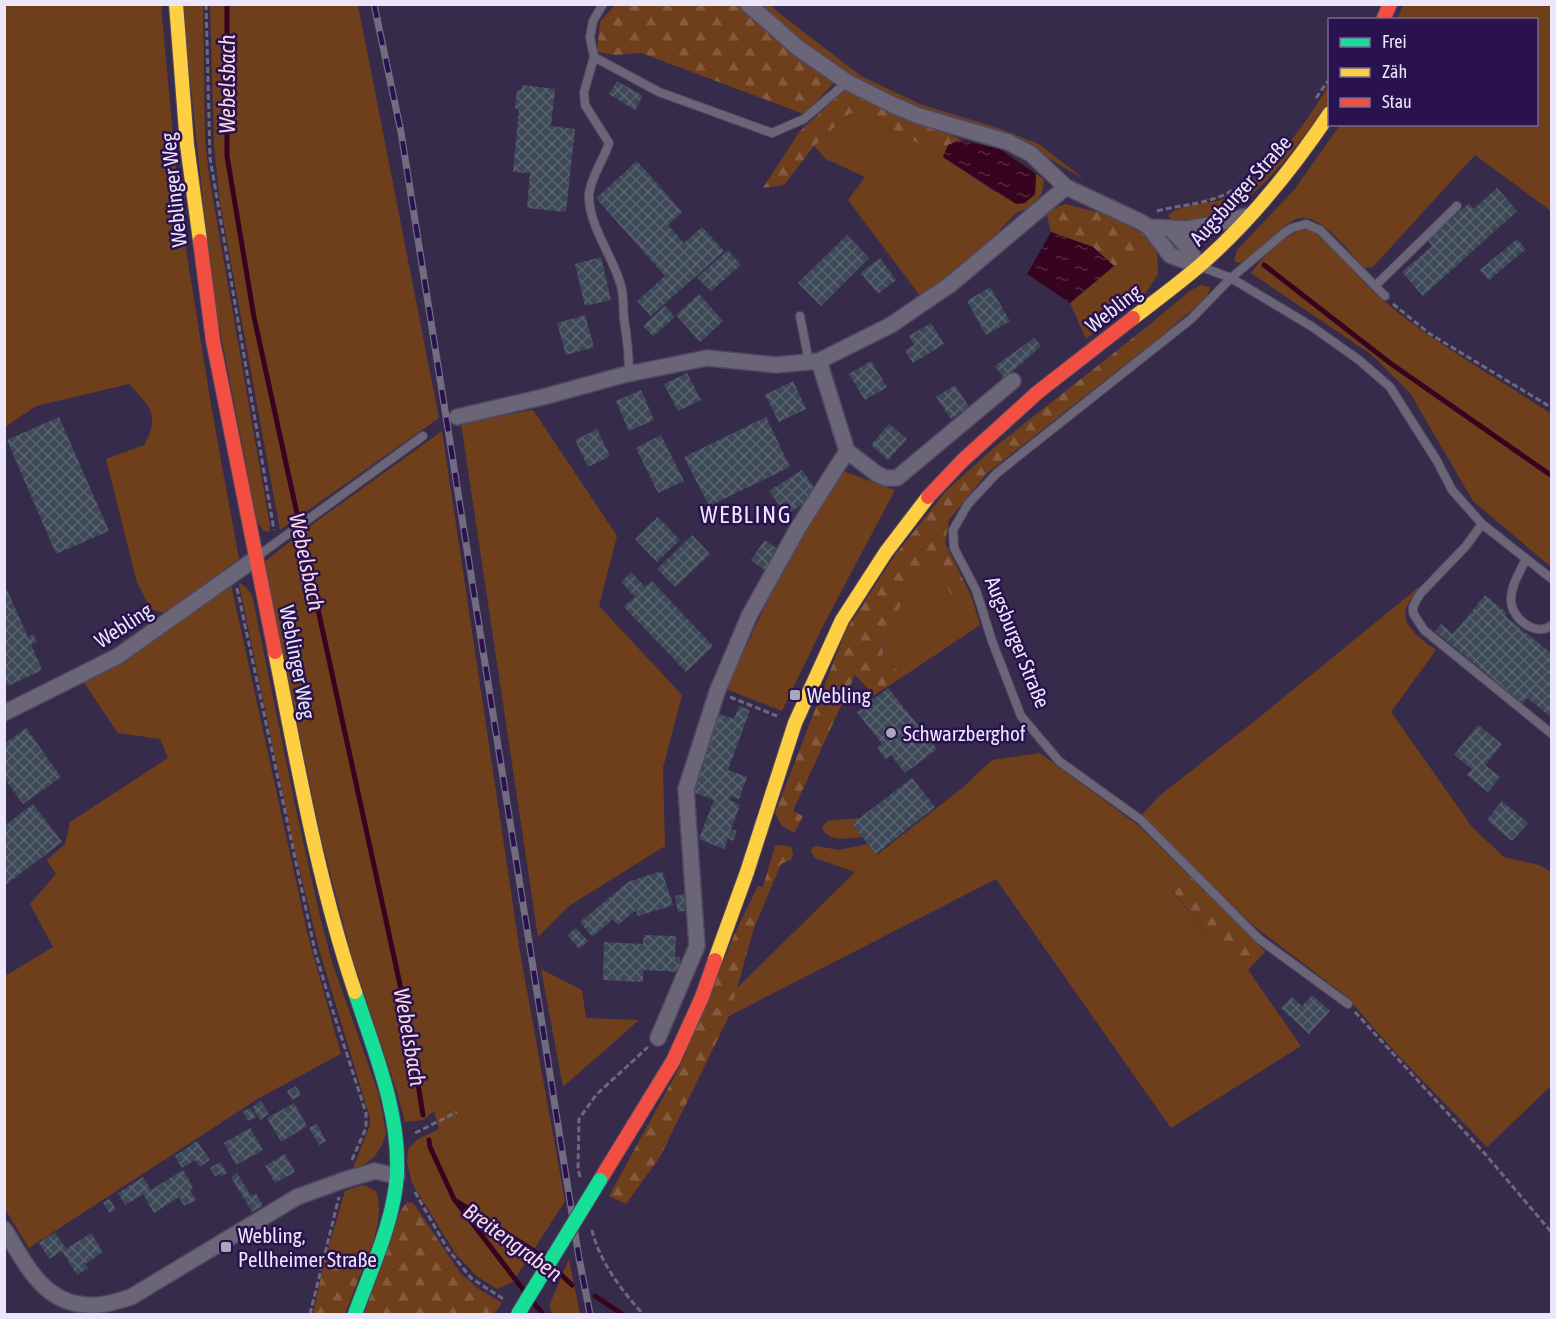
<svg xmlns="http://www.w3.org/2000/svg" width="1556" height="1319" font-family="'Asap Condensed',sans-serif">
<defs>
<pattern id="forest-firs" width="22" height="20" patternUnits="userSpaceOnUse" patternTransform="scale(1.5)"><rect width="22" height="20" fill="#6f3f1c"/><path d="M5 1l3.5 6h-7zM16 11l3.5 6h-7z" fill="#845b3e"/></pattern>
<pattern id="water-ripples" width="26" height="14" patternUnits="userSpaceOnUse" patternTransform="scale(1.5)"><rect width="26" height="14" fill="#37041f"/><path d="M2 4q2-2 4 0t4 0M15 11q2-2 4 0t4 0" fill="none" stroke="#542940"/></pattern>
<pattern id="building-cross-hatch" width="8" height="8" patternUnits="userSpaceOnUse" patternTransform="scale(1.5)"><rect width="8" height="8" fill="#3d4956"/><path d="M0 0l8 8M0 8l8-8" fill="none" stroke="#59636f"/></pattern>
</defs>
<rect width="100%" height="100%" fill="#372b4c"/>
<path fill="#6f3f1c" d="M5 4 161 5 180 212 211 405 239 559 165 613 151 609 137 583 106 459 144 445C161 415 150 407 129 384L36 406 5 427Z
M1404 4 1551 5V211L1475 155 1373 267 1364 268C1349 252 1319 210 1296 219 1285 224 1256 252 1245 261L1237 263 1234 260 1237 250 1294 190 1340 125 1536 124V20L1397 19Z
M182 5H203L205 139 209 176 270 526 269 532 264 531 257 522 213 294Z
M210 5H358L439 418 280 530 220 203 214 145Z
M760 5H771L779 13 861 76 920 104 998 128 1039 144 1085 180 1043 155 884 97 839 70Z
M1329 85V102L1324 110C1296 146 1253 210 1205 220 1194 222 1183 221 1172 220L1168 216C1179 202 1211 206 1228 197 1269 176 1306 123 1329 85Z
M850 113 901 134 943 157 995 192 1035 194 1036 174 1044 180 1042 193 1032 207 1016 213 980 251 921 297 848 200 865 177 826 159 814 146Z
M1301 230C1304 230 1307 229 1310 230 1324 235 1359 279 1373 291 1427 341 1491 373 1551 414V567L1473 501 1410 393 1372 355 1251 273C1265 255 1279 239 1301 230Z
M1157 253 1158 274 1145 294 1086 339 1070 303 1114 266Z
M1201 285 1211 287 1205 299 1159 338 1148 326 1191 290Z
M533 410 617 536 599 606 682 695 663 768 665 846 569 906 538 937 461 423Z
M442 431 520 952 565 1201 513 1282 497 1289 478 1277 455 1253 412 1183 407 1163 408 1149 418 1139 439 1129 434 1111 423 1120 405 1122 396 1089 352 957 321 838 264 562 306 529Z
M840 470 895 490 824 624 782 711 726 689 784 566Z
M922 564 935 566 957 605 972 598 980 625 904 676 883 657 882 640Z
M230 580 308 936 341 1054 259 1098 29 1248 5 1209V976L53 947 30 904 56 874 47 860 65 844 70 822 168 758 160 739 118 733 83 681Z
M240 583 246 587 252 595 297 814 319 912 332 962 379 1095 386 1133 382 1145 375 1156 365 1164 353 1168 370 1125V1118L319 949 293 843 239 584Z
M1424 583C1418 590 1411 598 1407 606 1398 624 1424 641 1436 650L1391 712 1472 827 1504 857 1539 865 1551 872V1086L1487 1147 1394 1051 1346 996 1255 927 1141 816 1159 796 1256 720Z
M1040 753 1139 826 1190 876 1172 891 1216 945 1248 970 1301 1046 1171 1128 996 879 729 1016 736 989 855 872 815 858 811 852 812 848 816 846 839 850 867 844 877 855 962 788 992 760Z
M860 818 853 825 862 837C849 838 828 843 822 828L827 821Z
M541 969 582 990 586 1018 639 1020 563 1087Z
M363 1185 376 1191C386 1219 369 1252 359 1278L324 1263 345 1191Z
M569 1259 580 1314H553L549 1306Z"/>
<path fill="url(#forest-firs)" d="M615 5H739L750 18 834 83 804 114 641 53 614 55 597 52 600 22Z
M846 89 944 131 961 140 948 145 943 157 901 134 850 113 814 146 784 185 763 188 800 131Z
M1065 204 1109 215 1143 234 1157 253 1114 266 1093 247 1051 232 1046 212Z
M1148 326 1159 338 986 474 949 520 945 543 972 598 957 605 935 566 922 565 882 640 883 657 904 676 874 695 855 675 793 811 803 816 794 833 781 825 775 813 846 630 895 555 947 490 996 446Z
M783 845 791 847 793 853 792 859 781 864 754 928 729 1016 660 1157 626 1204 609 1196 679 1068 735 933 758 886 763 887 775 846Z
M1190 876 1265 952 1248 970 1216 945 1172 890Z
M407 1202 413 1203 461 1274 479 1289 502 1303 494 1314H364L399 1213Z
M324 1263 359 1278 345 1314H313Z"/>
<path fill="url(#water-ripples)" d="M961 140 1000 149 1036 174 1035 194 1025 203 1016 204 943 157 948 145Z
M1051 232 1093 247 1114 266 1070 303 1027 274Z"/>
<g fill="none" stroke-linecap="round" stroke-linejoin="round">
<path stroke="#37041f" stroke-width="5" d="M227 4V156L254 317 408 1021 423 1115
M1264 265 1390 363 1552 476
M429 1140 430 1147 454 1199 525 1292
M458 1202 534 1251 544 1260
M554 1268 572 1285
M595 1296 622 1314
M533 1302 543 1314"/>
</g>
<path fill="url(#building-cross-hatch)" d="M617 81 643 96 635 110 609 94Z
M522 85 555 89 551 126 575 129 566 212 527 208 530 173 513 172 519 109 515 108 517 90H521Z
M637 161 682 212 668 225 684 243 702 227 724 251 651 316 637 301 665 276 596 198Z
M1497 188 1517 211 1423 296 1402 272 1432 246 1427 240 1469 203 1473 209Z
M847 235 869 258 821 306 798 283Z
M1517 239 1526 249 1489 280 1480 270Z
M728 250 741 265 711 291 697 277Z
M601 257 611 300 585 306 575 264Z
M880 258 896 280 878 294 861 273Z
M990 287 1010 321 986 335 967 301Z
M699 294 723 321 700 342 676 315Z
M665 306 675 317 653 336 643 326Z
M585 315 594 347 566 355 557 323Z
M931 323 944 344 913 363 905 350 914 345 909 336Z
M1034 338 1041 346 1004 379 995 366Z
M871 361 887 387 865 400 849 374Z
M687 373 701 400 678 411 664 384Z
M793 381 806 409 779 422 765 395Z
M955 385 969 407 951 419 936 397Z
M641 390 654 420 629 431 616 401Z
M59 417 109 531 56 554 7 440Z
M766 417 790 467 709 506 684 457Z
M889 424 907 439 888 460 871 445Z
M597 429 610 456 588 467 575 440Z
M661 435 684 481 658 493 636 448Z
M802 470 818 493 787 515 769 491Z
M658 517 680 540 657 562 635 539Z
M692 535 710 554 675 587 657 569Z
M765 540 780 551 766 571 751 560Z
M631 572 645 587 652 581 713 646 686 672 624 607 635 597 621 582Z
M7 590 28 637 33 634 37 642 31 644 42 670 8 686 4 678V591Z
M1485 595 1507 613 1505 616 1552 654V718L1527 698 1523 704 1435 631 1441 624 1453 634Z
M888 688 937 749 905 773 891 755 886 759 884 757 877 748 882 744 857 712Z
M739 706 750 710 728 770 747 777 739 799 731 796 729 800 740 805 731 829 737 831 733 841 728 838 724 849 699 839 714 800 690 791 719 714 734 719Z
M1478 725 1502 744 1485 765 1500 777 1488 792 1467 775 1472 769 1454 755Z
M26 728 61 777 23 804 4 778V744Z
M912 778 935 807 876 854 852 824Z
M1502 801 1528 823 1512 841 1487 820Z
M33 804 62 842 4 886V826Z
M662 871 673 905 638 916 636 910 618 925 613 919 592 937 580 922 628 882Z
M686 894 689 910 678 912 675 896Z
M576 928 588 941 579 949 567 935Z
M644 935 676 936 675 957H680V972L643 970V982L603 980 604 942 643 944Z
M1312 995 1330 1011 1309 1034 1281 1008 1292 997 1302 1006Z
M296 1086 301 1095 292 1100 287 1091Z
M261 1101 269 1114 260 1120 252 1107Z
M294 1103 307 1126 281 1142 267 1118Z
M250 1108 256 1117 248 1121 243 1112Z
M317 1124 326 1141 319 1145 309 1128Z
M250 1128 263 1150 236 1165 224 1143Z
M197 1141 210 1160 200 1167 195 1160 182 1168 175 1156Z
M285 1154 295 1172 275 1183 265 1166Z
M220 1162 227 1173 221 1176 220 1174 215 1176 210 1168Z
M183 1170 193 1187 190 1190 196 1200 184 1206 179 1197 154 1213 143 1194 125 1205 118 1193 143 1177 151 1190Z
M237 1173 251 1196 256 1193 263 1206 252 1212 231 1177Z
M109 1199 116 1209 110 1213 103 1203Z
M55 1232 66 1249 91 1233 103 1252 85 1264 88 1268 77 1275 62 1251 49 1259 39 1243Z"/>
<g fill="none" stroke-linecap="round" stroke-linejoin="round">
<g stroke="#514862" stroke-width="10">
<path id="lane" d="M603 4 593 21 590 37 594 57 584 92 585 105 609 143C604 159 590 179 589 195 588 225 614 258 621 286 624 296 623 308 624 319 627 337 629 355 629 374
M594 57 659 92 772 133 804 119 847 82
M1202 267 1231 278 1311 326 1359 360 1390 387 1437 461 1452 490 1482 524 1552 579
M1375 286 1457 206
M800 316 809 362
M1482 524 1466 546 1420 594 1416 601 1413 607V613L1424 630 1552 734
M259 555 423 436
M1526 559C1520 572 1511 585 1511 600 1511 618 1536 638 1552 625
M1348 1004 1259 939 1141 820 1059 761 1021 716 992 641 976 590 954 548 953 530 968 504 997 473 1191 319 1231 278 1284 233 1292 228 1306 224 1320 230 1385 296"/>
</g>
<g stroke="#514862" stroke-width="18">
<path id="street" d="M748 4 798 48 847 82 893 105 919 116 1008 142 1031 154 1066 187 1141 222 1149 227 1170 255 1199 266
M1149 227 1186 229 1215 224 1247 216
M1170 228 1188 248 1199 266
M819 361 847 451 877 474 886 478H897L1013 381
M457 417 543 397 623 375 707 358 776 365 819 361 891 325 951 284 1066 187
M4 713 118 656 256 558
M658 1038 697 946 686 789 717 692 749 616 798 528 847 451
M4 1229C29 1269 46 1309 99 1305 110 1304 121 1300 131 1297L297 1197 344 1180 375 1171 397 1176"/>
</g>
<g stroke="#514862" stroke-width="16">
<path id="fast" d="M355 992C374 1051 400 1111 397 1174 394 1222 371 1269 355 1314"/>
</g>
<g stroke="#514862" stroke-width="16">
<path id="slow" d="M176 4 187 145 200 241
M1133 318C1155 301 1177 285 1198 267 1249 223 1293 168 1330 113
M275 652C298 767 318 882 355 992
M715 960 747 872 795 723 842 620 886 552 928 497"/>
</g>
<g stroke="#514862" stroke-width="16">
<path id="jam" d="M1383 20 1390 4
M200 241 213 341 275 652
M928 497 962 461 1038 392 1133 318
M600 1180 673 1061 702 997 715 960"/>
</g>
<path stroke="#6e687c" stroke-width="3" stroke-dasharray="6 3" stroke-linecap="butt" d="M206 4 210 158 274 530
M1316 98 1330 78
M1157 211C1175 206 1195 205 1213 199 1245 189 1266 162 1288 138
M1393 304 1430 334 1552 408
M237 588 315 951 331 1005 366 1113V1128L351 1162
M730 697 777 716
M1355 1012 1486 1155 1552 1233
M415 1133 457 1112
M580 1177 578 1169 579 1119 596 1095 648 1047
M415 1192 447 1248 471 1278 505 1300
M592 1230C599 1261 622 1291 643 1314
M310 1314 339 1197"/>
<use href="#lane" stroke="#6b6677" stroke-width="8"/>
<use href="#street" stroke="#6b6677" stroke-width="15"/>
<use href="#fast" stroke="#16e098" stroke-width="14"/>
<use href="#slow" stroke="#ffcf43" stroke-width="14"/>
<use href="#jam" stroke="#f24e42" stroke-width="14"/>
<g stroke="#736c80" stroke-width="7">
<path id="rail" d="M374 4 401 132 579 1258 590 1314"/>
</g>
<use href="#rail" stroke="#29124e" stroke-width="4.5" stroke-dasharray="14" stroke-linecap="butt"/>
<g stroke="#514862" stroke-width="16" stroke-linecap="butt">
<path id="fast-bridge" d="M518 1314 600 1180"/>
</g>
<use href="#fast-bridge" stroke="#16e098" stroke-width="14"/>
</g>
<g fill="#aca5be" stroke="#29124e" stroke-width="2">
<rect x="789" y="689" width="12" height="12" rx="3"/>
<circle cx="891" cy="733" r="6"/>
<rect x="220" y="1241" width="12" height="12" rx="3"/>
</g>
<g text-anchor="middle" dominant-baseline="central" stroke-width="5" stroke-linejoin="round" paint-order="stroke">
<g font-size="21" fill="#ebe6fc" stroke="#29124e">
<text transform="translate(173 190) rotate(-96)">Weblinger Weg</text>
<text transform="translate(1240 190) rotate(-48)">Augsburger Straße</text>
<text transform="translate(1113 308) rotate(-38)">Webling</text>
<text transform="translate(123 625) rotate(-33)">Webling</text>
<text transform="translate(1018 642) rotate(68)">Augsburger Straße</text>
<text transform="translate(298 662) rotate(79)">Weblinger Weg</text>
</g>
<g font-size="21" fill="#ebe6fc" stroke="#29124e" text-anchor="start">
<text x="807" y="695">Webling</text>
<text x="903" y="733">Schwarzberghof</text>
<text x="238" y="1235">Webling,<tspan x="238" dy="24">Pellheimer Straße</tspan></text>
</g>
<g font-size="22" font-style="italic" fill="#f8d9e3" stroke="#29124e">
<text transform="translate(227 84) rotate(-90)">Webelsbach</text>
<text transform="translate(307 562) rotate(78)">Webelsbach</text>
<text transform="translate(410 1037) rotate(80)">Webelsbach</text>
<text transform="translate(513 1242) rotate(36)">Breitengraben</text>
</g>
<g font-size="24" letter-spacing="1.5" fill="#ebe6fc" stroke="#29124e">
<text x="746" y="514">WEBLING</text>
</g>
</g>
<rect width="1556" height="1319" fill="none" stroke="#ebe6fc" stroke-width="12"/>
<rect x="1328" y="18" width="210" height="108" fill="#29124e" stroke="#776794" stroke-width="1.5"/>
<rect x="1340" y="38" width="30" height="9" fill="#16e098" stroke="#776794" stroke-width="1.5"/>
<text x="1382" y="48" font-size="18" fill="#ebe6fc">Frei</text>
<rect x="1340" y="68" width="30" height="9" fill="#ffcf43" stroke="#776794" stroke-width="1.5"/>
<text x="1382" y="78" font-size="18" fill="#ebe6fc">Zäh</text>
<rect x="1340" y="98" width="30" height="9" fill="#f24e42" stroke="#776794" stroke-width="1.5"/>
<text x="1382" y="108" font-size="18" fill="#ebe6fc">Stau</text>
</svg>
